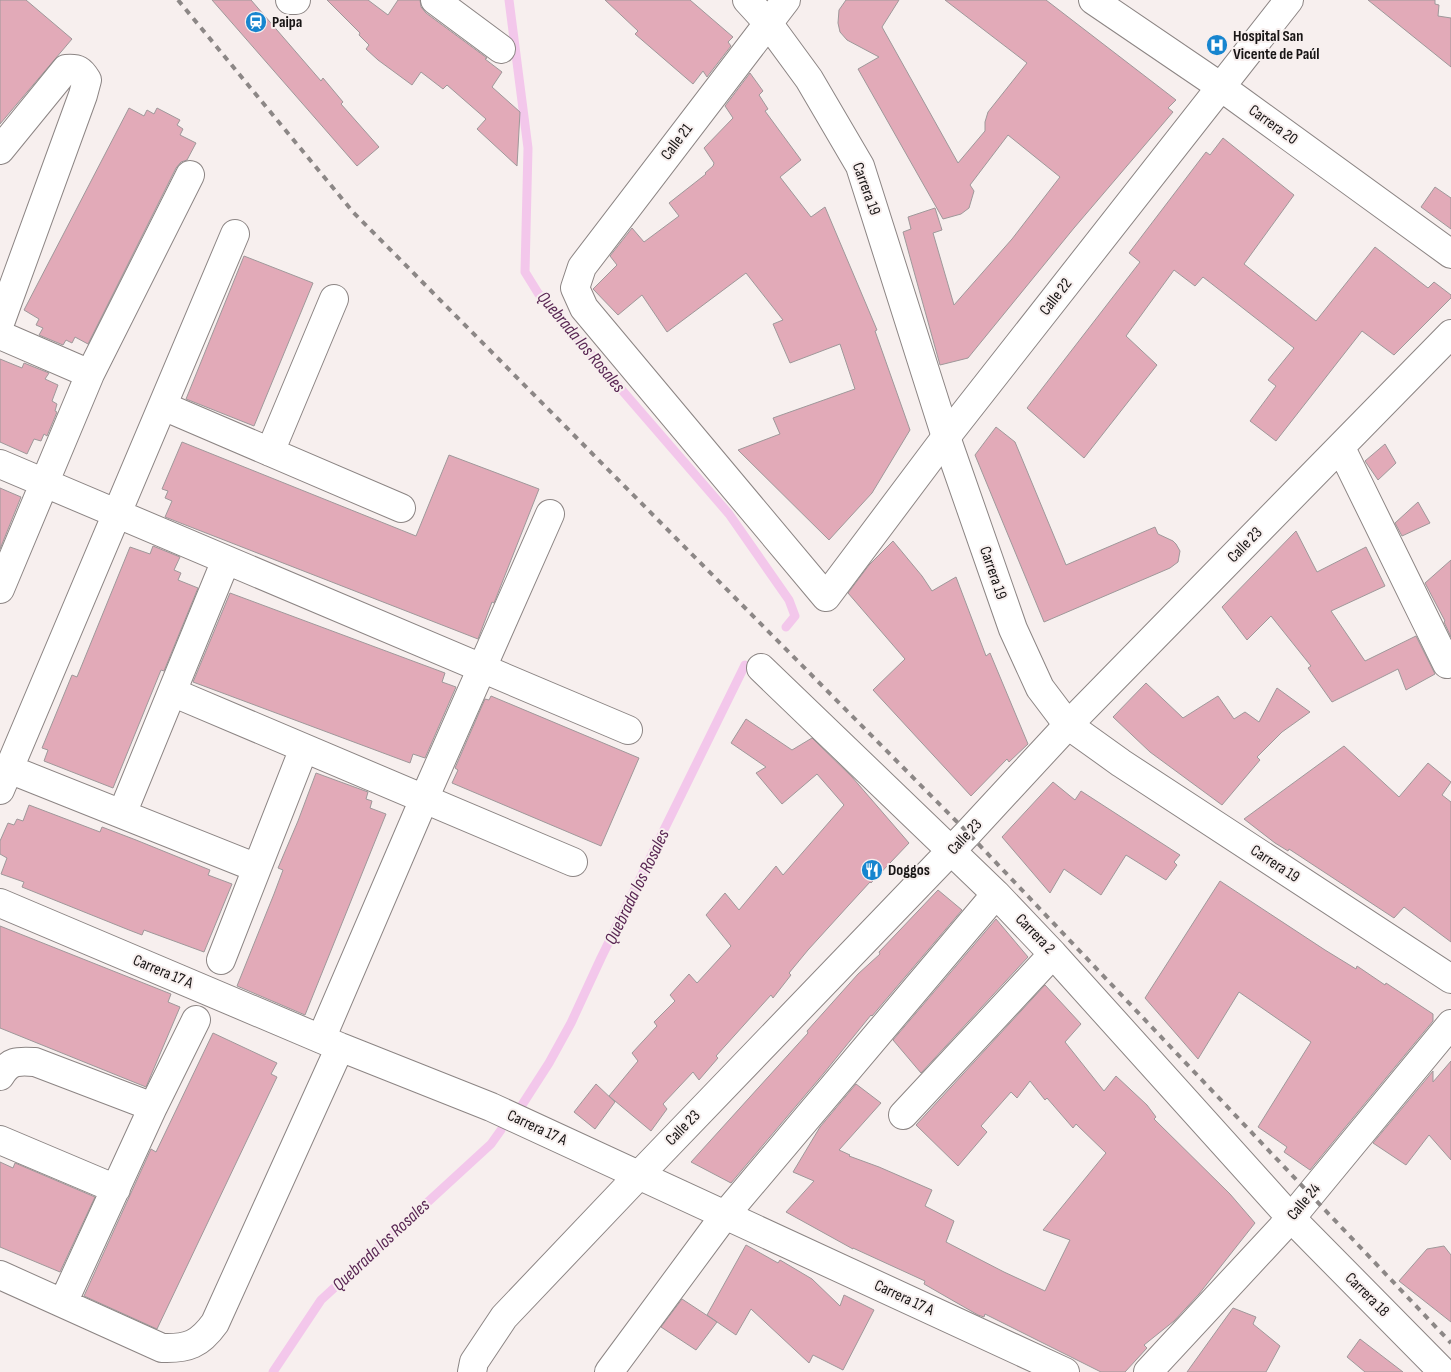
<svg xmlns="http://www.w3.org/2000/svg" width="1451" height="1372" font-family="'Sofia Sans Condensed',sans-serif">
<rect width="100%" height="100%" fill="#f7efee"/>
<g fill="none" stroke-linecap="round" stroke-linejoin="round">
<path stroke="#f3c7eb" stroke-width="9" d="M509 0 528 148 525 272 538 293 729 514 789 600 795 616 786 627
M522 1105 549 1063 571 1023 601 958 745 665
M273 1372 321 1300 491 1144 501 1130"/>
</g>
<path fill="#e2aab8" stroke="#9f989a" d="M0 0H26L72 39 0 124Z
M212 0H251L321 81 323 78 343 102 341 104 379 147 357 166Z
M327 0H368L388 15 398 0H420L421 7 426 13 487 58 485 59 502 72 492 87 520 112 517 166 477 129 486 119 447 85 443 89 421 72 412 85 378 60 366 49 369 45 359 35 360 33Z
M605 0H690L733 37 728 42 731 46 707 77 703 71 693 84 635 34 638 31Z
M846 0H899L882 27 958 163 985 131V122L988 112 1027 63 945 0H1046L1176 100 1168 108 1173 112 1074 228 968 358 940 365 903 232 911 229 908 217 935 208 942 230 933 233 954 305 1012 239 1060 177 1008 135 970 185 974 191 969 208 961 214 943 219 858 69 879 57 847 40 840 32 838 23 839 10Z
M1368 0H1435V4L1439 5 1438 16 1451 18V67Z
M750 73 763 91 759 95 768 109 765 111 801 160 780 177 811 217 825 207 877 330 875 331 910 430 872 493 829 540 738 450 780 434 773 418 855 389 840 344 790 363 773 324 783 320 746 273 667 332 642 295 618 315 593 289 617 265 610 256 632 228 644 242 679 216 669 203 706 174 705 173 713 166 714 163 704 148 733 118 725 106Z
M129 108 144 116 147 110 154 114 157 108 180 120 177 125 183 129 180 135 196 143 187 160 181 162 176 168 88 344 75 337 72 343 66 340 63 345 39 335 43 328 36 325 39 319 24 310Z
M1223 138 1294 195 1244 264 1316 321 1375 247 1428 288 1434 282 1451 295V298L1394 355 1362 331 1276 441 1250 421 1276 386 1268 380 1294 348 1203 277 1195 286 1174 270 1126 336 1157 365 1084 458 1027 408 1140 262 1129 253 1206 152 1210 155Z
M1435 187 1451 198V229L1421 207Z
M244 256 313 283 254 426 186 399Z
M0 359 22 368 24 363 49 373 45 379 58 385 52 401 57 404 55 411 57 412 47 436 44 434 41 441 34 439 27 454 0 442Z
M996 427 1015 442 1066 565 1155 527 1158 534 1173 541 1176 544 1180 551 1178 562 1170 568 1044 622 975 455Z
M182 442 416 536 449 455 539 489 496 598 494 603 492 602 478 639 165 517 172 501 165 498 168 491 162 489Z
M1385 444 1396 463 1378 480 1365 461Z
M0 488 21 497 0 549Z
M1418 502 1430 523 1402 536 1395 523Z
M1296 531 1317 572 1366 547 1385 586 1331 611 1365 661 1416 636 1435 674 1406 690 1398 669 1332 702 1308 668 1311 666 1271 616 1247 640 1222 607Z
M893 541 922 576 932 591 956 577 986 656 990 653 1028 744 1009 762 1007 759 971 796 873 690 905 659 848 593 869 565Z
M153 546 180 557 174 570 181 573 178 580 198 588 164 671 161 670 113 788 44 761 48 750 42 748 72 675 77 677 130 547 150 554Z
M1451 560V637L1444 622 1445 621 1425 583Z
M230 593 445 673 442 682 456 687 425 758 413 754 410 763 193 682Z
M1146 683 1183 718 1218 696 1234 719 1245 712 1259 722 1277 688 1310 712 1282 732 1257 757 1260 760 1222 805 1150 752 1113 717Z
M491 696 639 758 601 846 452 783 458 770 455 768 485 699 489 700Z
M746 719 792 750 812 738 852 777 909 843 871 883 870 882 848 906 808 950 789 973 791 975 773 998 771 995 716 1056 718 1058 699 1080 693 1072 663 1104 667 1109 651 1131 609 1096 638 1061 632 1053 657 1026 654 1022 675 1001 670 995 689 974 697 983 731 946 706 915 725 893 739 910 776 866 783 875 844 805 817 774 782 804 756 773 766 767 731 743Z
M1344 746 1399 797 1428 763 1451 782 1442 795 1451 802V942L1404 907 1394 918 1289 849 1288 851 1275 843 1244 819Z
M316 773 368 792 366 799 372 801 370 808 386 814 305 1015 237 986 274 894 283 870 278 868 298 821Z
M1053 782 1075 800 1081 791 1180 855 1174 862 1177 865 1166 880 1126 855 1101 895 1064 869 1050 893 1002 837Z
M29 805 100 832 102 827 136 840 210 870 208 875 232 884 204 952 144 930 142 935 129 930 22 887 24 882 1 874 7 858 0 854V841L8 823 14 825 17 819 23 821Z
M1220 881 1325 950 1356 969 1357 966 1385 985 1386 983 1433 1014V1021L1310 1170 1284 1152 1287 1147 1258 1127 1311 1042 1239 992 1198 1059 1145 998Z
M938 890 962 910 872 1016 871 1015 824 1073 731 1183 691 1162 808 1033 807 1031 858 974 880 954 879 952Z
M996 919 1028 957 921 1073 893 1040Z
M0 926 171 994 168 1002 180 1007 146 1087 0 1028Z
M1045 985 1081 1024 1065 1042 1104 1091 1116 1076 1147 1105 1156 1117 1154 1119 1230 1194 1255 1223 1199 1294 1174 1321 1144 1345 1147 1348 1125 1372H1101L985 1314 984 1317 978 1315 924 1284 925 1281 853 1248V1249L786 1212 814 1181 793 1172 820 1127 856 1084 881 1103 839 1150 850 1155 849 1156 879 1167 932 1190 925 1206 954 1221 946 1242 1004 1272 1045 1291 1070 1240 1043 1230 1106 1153 1076 1124 1073 1128 1047 1098 1045 1100 1030 1081 1017 1098 1011 1092 981 1126 987 1132 958 1166 916 1125Z
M213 1033 277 1063 271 1074 277 1077 157 1329 84 1296 151 1149 156 1152Z
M1451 1061V1160L1429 1135 1406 1165 1373 1143 1433 1071V1082Z
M596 1084 615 1102 595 1129 574 1112Z
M0 1162 13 1168 15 1163 95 1197 60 1272 0 1247Z
M746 1245 778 1263 780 1260 812 1279 840 1306 844 1295 874 1310 843 1370 813 1355 809 1363 751 1309 736 1335 707 1315Z
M1444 1246 1451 1255V1322L1399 1281 1427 1249Z
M682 1299 717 1322 696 1350 661 1327Z
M1233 1308 1256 1317 1253 1324 1280 1346 1266 1372H1187Z
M1360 1339 1403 1372H1365L1347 1357Z"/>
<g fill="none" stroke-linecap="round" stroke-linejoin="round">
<g stroke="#8c8584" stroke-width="30">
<path id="street" d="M290 0H296
M435 0 501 49
M786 0 582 267 575 288 584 308 826 597 946 437 1289 0
M1093 0 1221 87 1451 254
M0 150 66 69C78 68 81 70 87 80L83 95 0 323
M0 335 90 374
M163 406 401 508
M1341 448 1447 664
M270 452 334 299
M0 464 628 730
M0 589 90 374 190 175
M761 668 996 894 1053 954 1291 1218 1148 1372
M172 692 573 862
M9 769 257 868
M0 790 235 234
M122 814 226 560
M0 903 340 1047 491 1107 1065 1372
M221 960 304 748
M321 1039 424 799 550 514
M0 1076C10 1060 18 1061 35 1062L153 1107
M903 1115 1053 954
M0 1140 116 1189
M0 1275 162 1348C188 1349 200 1344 215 1323L340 1047
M63 1303 153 1107 196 1020
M472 1372 474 1362 504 1317 639 1175 968 833 1068 725 1451 334
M609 1372 725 1215 996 894"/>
</g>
<g stroke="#8c8584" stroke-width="30">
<path id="secondary" d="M747 0 768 23 809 79 860 166 946 437 1013 629 1040 688 1068 725 1121 763 1451 979
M1443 1372 1291 1218 1451 1024"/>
</g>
<use href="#street" stroke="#fff" stroke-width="28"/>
<use href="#secondary" stroke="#fff" stroke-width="28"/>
<path stroke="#8c8786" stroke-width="4" stroke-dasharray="6 6" stroke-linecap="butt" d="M178 0 353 212 968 833 1451 1343"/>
</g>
<defs>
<g id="station-disc" transform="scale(1.125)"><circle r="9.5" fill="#1785cf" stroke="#f7efee"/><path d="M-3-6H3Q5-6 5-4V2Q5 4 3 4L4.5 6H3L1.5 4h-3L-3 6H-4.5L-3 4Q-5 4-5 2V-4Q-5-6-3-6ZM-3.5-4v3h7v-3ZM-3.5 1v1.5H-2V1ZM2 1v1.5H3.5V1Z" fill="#fff"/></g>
<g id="hospital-disc" transform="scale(1.125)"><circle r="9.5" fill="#1785cf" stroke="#f7efee"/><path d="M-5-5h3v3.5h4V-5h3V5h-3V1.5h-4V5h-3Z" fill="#fff"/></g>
<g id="restaurant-disc" transform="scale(1.125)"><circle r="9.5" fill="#1785cf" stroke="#f7efee"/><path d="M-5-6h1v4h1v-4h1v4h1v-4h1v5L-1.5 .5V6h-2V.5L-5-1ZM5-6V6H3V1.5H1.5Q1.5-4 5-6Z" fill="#fff"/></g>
</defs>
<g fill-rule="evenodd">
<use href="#station-disc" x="256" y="22"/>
<use href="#hospital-disc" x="1217" y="45"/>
<use href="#restaurant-disc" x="872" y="870"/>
</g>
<g text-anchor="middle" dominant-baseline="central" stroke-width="4" stroke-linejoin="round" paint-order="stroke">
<g font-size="16" font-weight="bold" fill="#181515" stroke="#f7efee" text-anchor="start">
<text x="272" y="22">Paipa</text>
<text x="1233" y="36">Hospital San<tspan x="1233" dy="18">Vicente de Paúl</tspan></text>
<text x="888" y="870">Doggos</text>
</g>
<g font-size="16" fill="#181515" stroke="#f7efee">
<text transform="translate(1273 125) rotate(36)">Carrera 20</text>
<text transform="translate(677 142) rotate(-53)">Calle 21</text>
<text transform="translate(866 189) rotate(70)">Carrera 19</text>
<text transform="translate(1056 297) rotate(-52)">Calle 22</text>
<text transform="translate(1245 545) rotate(-46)">Calle 23</text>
<text transform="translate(993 573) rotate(71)">Carrera 19</text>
<text transform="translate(965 837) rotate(-47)">Calle 23</text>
<text transform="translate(1275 864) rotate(33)">Carrera 19</text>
<text transform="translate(1035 934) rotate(46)">Carrera 2</text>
<text transform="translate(163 972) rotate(23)">Carrera 17 A</text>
<text transform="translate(537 1128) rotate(25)">Carrera 17 A</text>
<text transform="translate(683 1128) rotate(-46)">Calle 23</text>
<text transform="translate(1304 1202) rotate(-50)">Calle 24</text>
<text transform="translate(1367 1295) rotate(45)">Carrera 18</text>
<text transform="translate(904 1298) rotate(25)">Carrera 17 A</text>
</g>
<g font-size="18" font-style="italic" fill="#592653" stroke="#f7efee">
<text transform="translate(581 342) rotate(50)">Quebrada los Rosales</text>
<text transform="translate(637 887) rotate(-64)">Quebrada los Rosales</text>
<text transform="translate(381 1245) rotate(-43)">Quebrada los Rosales</text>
</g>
</g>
</svg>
